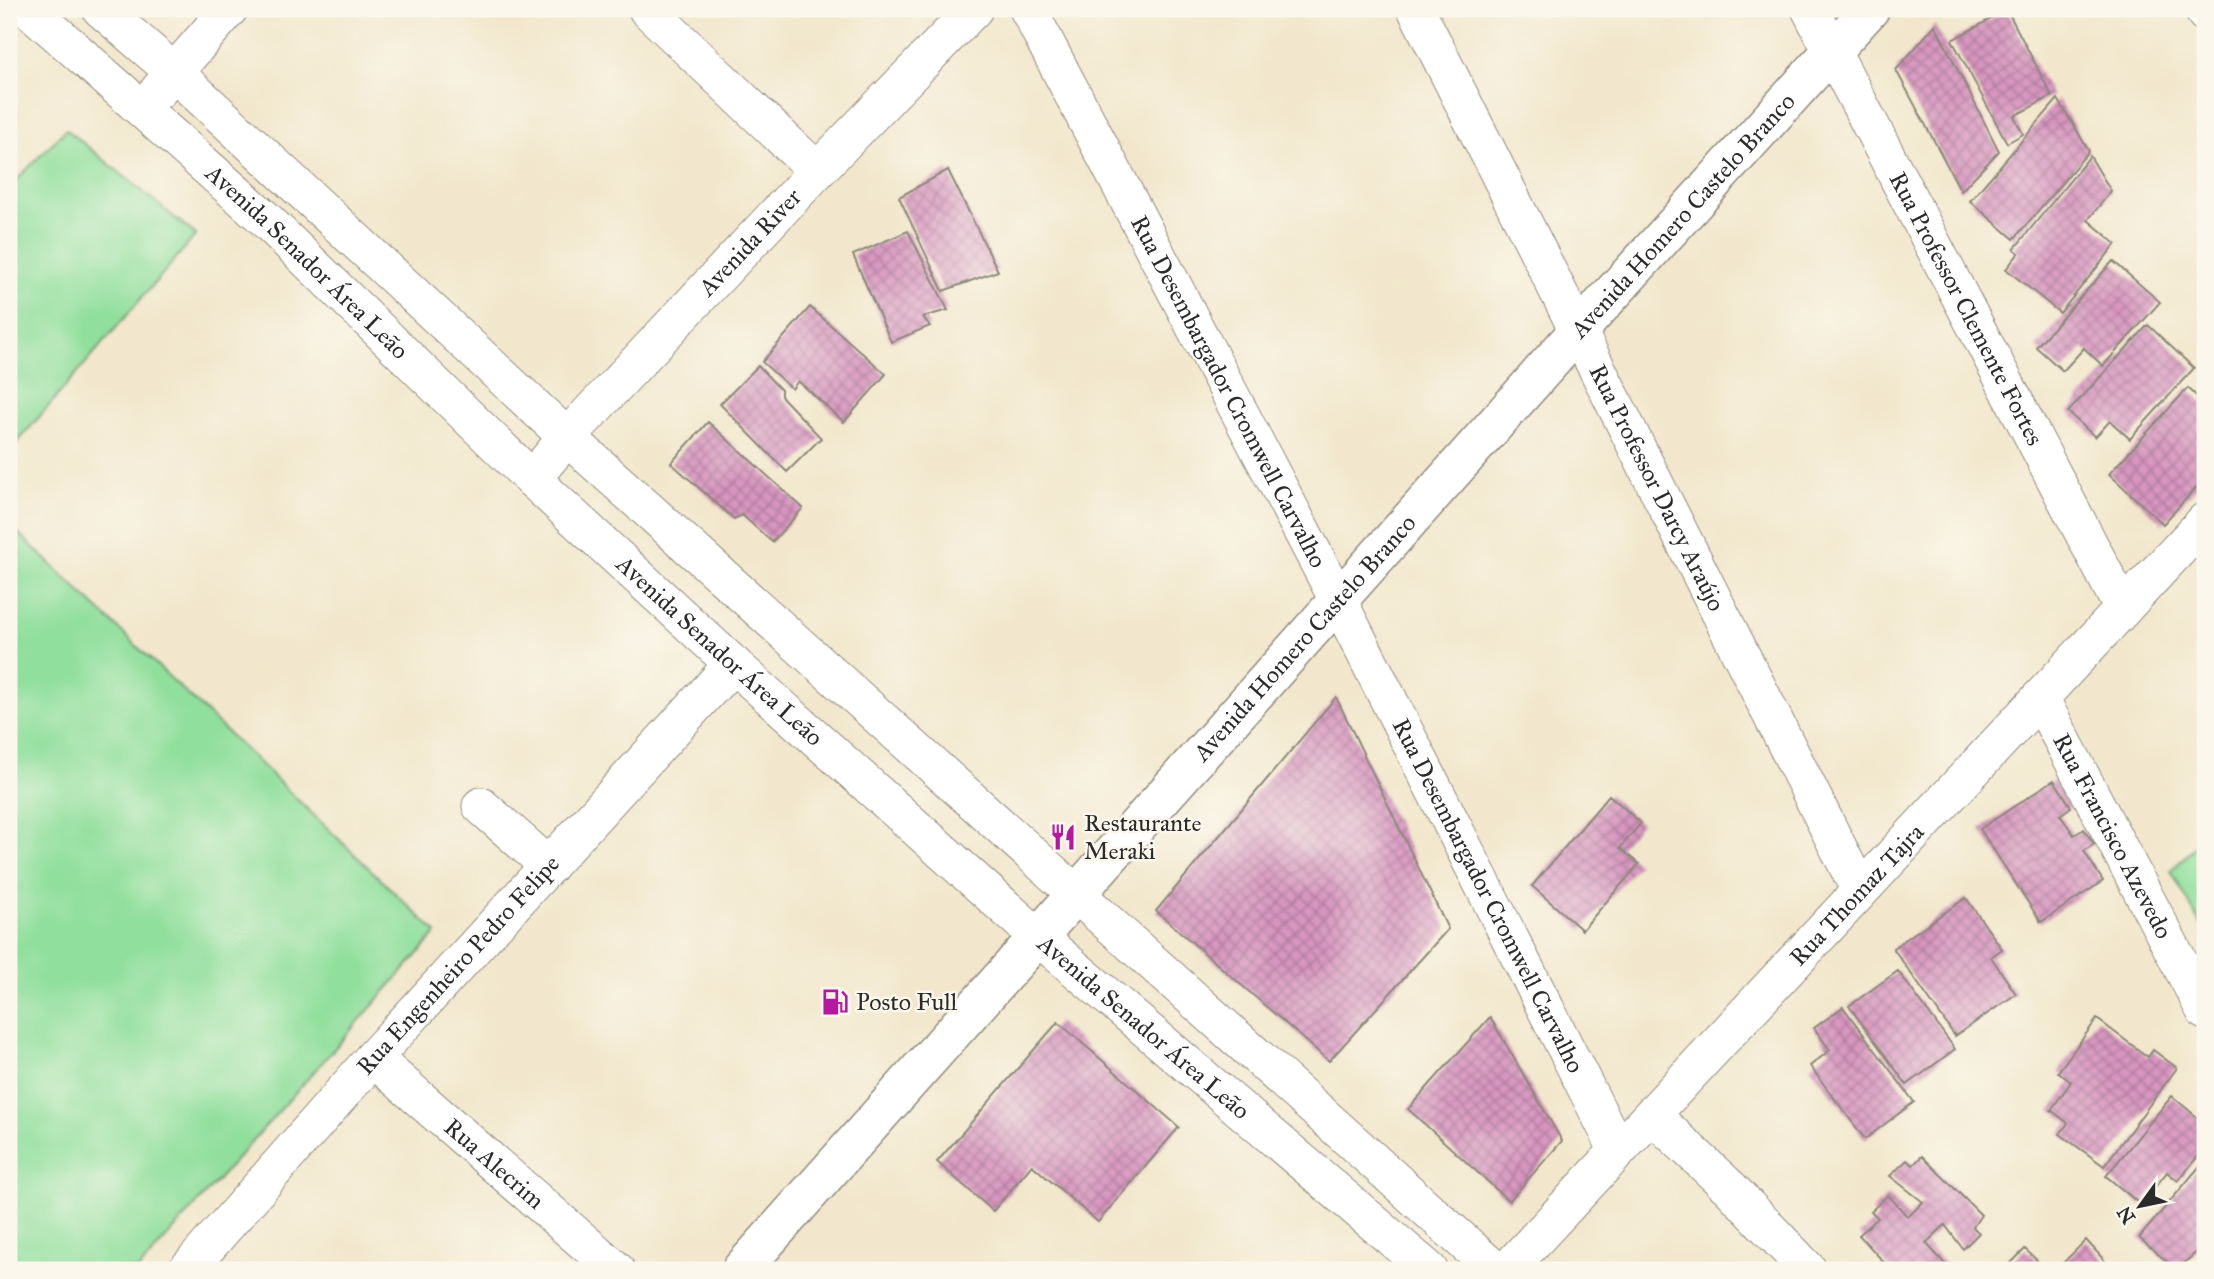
<svg xmlns="http://www.w3.org/2000/svg" width="2214" height="1279" font-family="'IM FELL Great Primer',serif">
<defs>
<pattern id="building-cross-hatch" width="8" height="8" patternUnits="userSpaceOnUse" patternTransform="scale(1.75)"><rect width="8" height="8" fill="#d896c0"/><path d="M0 0l8 8M0 8l8-8" fill="none" stroke="#af7b9c"/></pattern>
</defs>
<rect width="100%" height="100%" fill="#fbf7ec"/>
<filter id="ink" filterUnits="userSpaceOnUse"><feTurbulence type="fractalNoise" baseFrequency=".0143" numOctaves="2"/><feDisplacementMap in="SourceGraphic" scale="14" xChannelSelector="R" yChannelSelector="G"/><feConvolveMatrix kernelMatrix="1 2 1 2 8 2 1 2 1" color-interpolation-filters="sRGB"/></filter>
<filter id="wash" filterUnits="userSpaceOnUse"><feTurbulence type="fractalNoise" baseFrequency=".00686" numOctaves="4" result="noise"/><feDisplacementMap in="SourceGraphic" scale="28" xChannelSelector="R" yChannelSelector="G"/><feGaussianBlur stdDeviation="1.57" result="paint"/><feColorMatrix in="noise" values="0 0 0 0 0 0 0 0 0 0 0 0 0 0 0 0 0 1.4 0 .05"/><feComposite in="paint" operator="in"/></filter>
<g filter="url(#wash)">
<rect width="100%" height="100%" fill="#f2e7cc"/>
<path fill="#91df9d" stroke="#5e8564" stroke-width="2" d="M66 129 196 235 9 452V188Z
M9 524 437 933 138 1270H9Z
M2205 836V932L2171 871Z"/>
<g id="blocks">
<path fill="url(#building-cross-hatch)" d="M2007 10 2052 96 2014 116 2023 134 2007 143 1952 40Z
M1935 25 1999 151 1961 191 1896 70Z
M2058 99 2089 151 2014 239 1970 201Z
M2090 156 2111 191 2088 220 2116 244 2060 313 2006 269 2019 253 2014 249Z
M948 170 998 271 943 291 899 197Z
M908 231 948 310 923 317 930 326 891 342 853 255Z
M2113 261 2160 302 2103 366 2084 348 2063 371 2036 347Z
M810 307 886 374 844 422 798 381 792 389 762 362Z
M2148 325 2194 368 2130 439 2110 421 2095 437 2068 412Z
M758 366 781 390V396L821 438 787 472 720 404Z
M2188 388 2205 404V478L2163 524 2109 474Z
M708 422 803 508 772 542 742 515 734 519 671 463Z
M1336 697 1448 929 1329 1061 1156 911Z
M2054 780 2071 807 2060 815 2074 835 2084 829 2094 844 2084 851 2103 881 2041 922 1980 829Z
M1609 795 1641 823 1620 848 1639 864 1582 930 1532 886Z
M1966 898 2002 949 1991 957 2016 994 1955 1036 1893 948Z
M1898 971 1955 1049 1907 1085 1849 1006Z
M1843 1007 1914 1102 1865 1139 1810 1066 1830 1050 1814 1028Z
M1490 1017 1562 1141 1509 1201 1408 1109Z
M2097 1019 2148 1057 2153 1050 2177 1068 2104 1166 2060 1134 2068 1123 2051 1110 2071 1082 2058 1072Z
M1058 1022 1179 1127 1098 1222 1032 1165 993 1211 937 1162Z
M2172 1096 2205 1124V1136L2198 1146 2203 1150 2178 1181 2167 1172 2141 1205 2106 1176Z
M1922 1156 1981 1215 1973 1227 1979 1233 1963 1249 1945 1225 1926 1243 1946 1265 1941 1270H1891L1859 1235 1878 1218 1871 1211 1888 1195 1908 1217 1923 1202 1890 1176 1907 1160 1913 1165Z
M2205 1160V1244L2177 1270 2139 1238Z
M2086 1240 2113 1270H2056Z
M2025 1249 2047 1270H2004Z"/>
</g>
</g>
<g filter="url(#ink)">
<use href="#blocks" fill-opacity="0" stroke="#8e897c" stroke-width="2"/>
<g fill="none" stroke-linecap="round" stroke-linejoin="round">
<g stroke="#8e897c" stroke-width="39">
<g id="minor">
<path id="s1" d="M29 9 263 217 532 479 733 664 1038 937 1429 1270"/>
<path d="M101 9 174 72 567 437 1495 1270"/>
<path d="M647 9 817 171"/>
<path id="s2" d="M1028 9 1338 600 1618 1151"/>
<path id="s3" d="M1416 9 1860 891"/>
<path id="s4" d="M1810 9 2123 609"/>
<path d="M2203 9 2205 13"/>
<path d="M158 91 229 9"/>
<path id="s5" d="M532 479 567 437 817 171 974 9"/>
<path id="s6" d="M2040 698 2205 1011"/>
<path d="M481 806 549 866"/>
<path id="s7" d="M373 1058 616 1270"/>
<path d="M1653 1116 1731 1189 1808 1270"/>
<path id="s8" d="M187 1270 373 1058 733 664"/>
<path id="s9" d="M1507 1270 2205 521"/>
</g>
</g>
<g stroke="#8e897c" stroke-width="41">
<g id="major">
<path id="s10" d="M741 1270 1579 330 1870 9"/>
</g>
</g>
<use href="#minor" stroke="#fff" stroke-width="37"/>
<use href="#major" stroke="#fff" stroke-width="38"/>
</g>
</g>
<defs>
<g id="restaurant-bare" transform="scale(2.1)"><path d="M-5-6h1v4h1v-4h1v4h1v-4h1v5L-1.5 .5V6h-2V.5L-5-1ZM5-6V6H3V1.5H1.5Q1.5-4 5-6Z" fill="#b5179e" stroke="#fbf7ec" stroke-width="2.5" paint-order="stroke"/></g>
<g id="fuel-bare" transform="scale(2.1)"><path d="M-5.5-6h7V0h2V4h1.3V-2.5L3-4.5l.8-.8L6-3V5H2.5V1h-1V6h-7ZM-4.2-4.7v3.2H.2V-4.7Z" fill="#b5179e" stroke="#fbf7ec" stroke-width="2.5" paint-order="stroke"/></g>
</defs>
<g fill-rule="evenodd">
<use href="#restaurant-bare" x="1063" y="837"/>
<use href="#fuel-bare" x="835" y="1002"/>
</g>
<g text-anchor="middle" dominant-baseline="central" stroke-width="5" stroke-linejoin="round" paint-order="stroke">
<g font-size="24" fill="#2b2b2b" stroke="#fbf7ec">
<text stroke="none"><textPath href="#s10" startOffset="1414">Avenida Homero Castelo Branco</textPath></text>
<text stroke="none"><textPath href="#s5" startOffset="322">Avenida River</textPath></text>
<text stroke="none"><textPath href="#s1" startOffset="376">Avenida Senador Área Leão</textPath></text>
<text stroke="none"><textPath href="#s4" startOffset="338">Rua Professor Clemente Fortes</textPath></text>
<text stroke="none"><textPath href="#s2" startOffset="432">Rua Desembargador Cromwell Carvalho</textPath></text>
<text stroke="none"><textPath href="#s3" startOffset="536">Rua Professor Darcy Araújo</textPath></text>
<text stroke="none"><textPath href="#s10" startOffset="847">Avenida Homero Castelo Branco</textPath></text>
<text stroke="none"><textPath href="#s1" startOffset="943">Avenida Senador Área Leão</textPath></text>
<text stroke="none"><textPath href="#s6" startOffset="156">Rua Francisco Azevedo</textPath></text>
<text stroke="none"><textPath href="#s2" startOffset="999">Rua Desembargador Cromwell Carvalho</textPath></text>
<text stroke="none"><textPath href="#s9" startOffset="513">Rua Thomaz Tajra</textPath></text>
<text stroke="none"><textPath href="#s8" startOffset="408">Rua Engenheiro Pedro Felipe</textPath></text>
<text stroke="none"><textPath href="#s1" startOffset="1510">Avenida Senador Área Leão</textPath></text>
<text stroke="none"><textPath href="#s7" startOffset="161">Rua Alecrim</textPath></text>
</g>
<g font-size="24" fill="#2b2b2b" stroke="#fbf7ec" text-anchor="start">
<text x="1084" y="823">Restaurante<tspan x="1084" dy="28">Meraki</tspan></text>
<text x="856" y="1002">Posto Full</text>
</g>
</g>
<rect width="2214" height="1279" fill="none" stroke="#fbf7ec" stroke-width="35"/>
<g transform="translate(2140 1206) rotate(237)" stroke="#fbf7ec" stroke-width="5" paint-order="stroke">
<path d="M0-5L12 26L0 18L-12 26Z" fill="#2b2b2b"/>
<text y="-10" font-size="19" font-weight="bold" text-anchor="middle" fill="#2b2b2b">N</text>
</g>
</svg>
